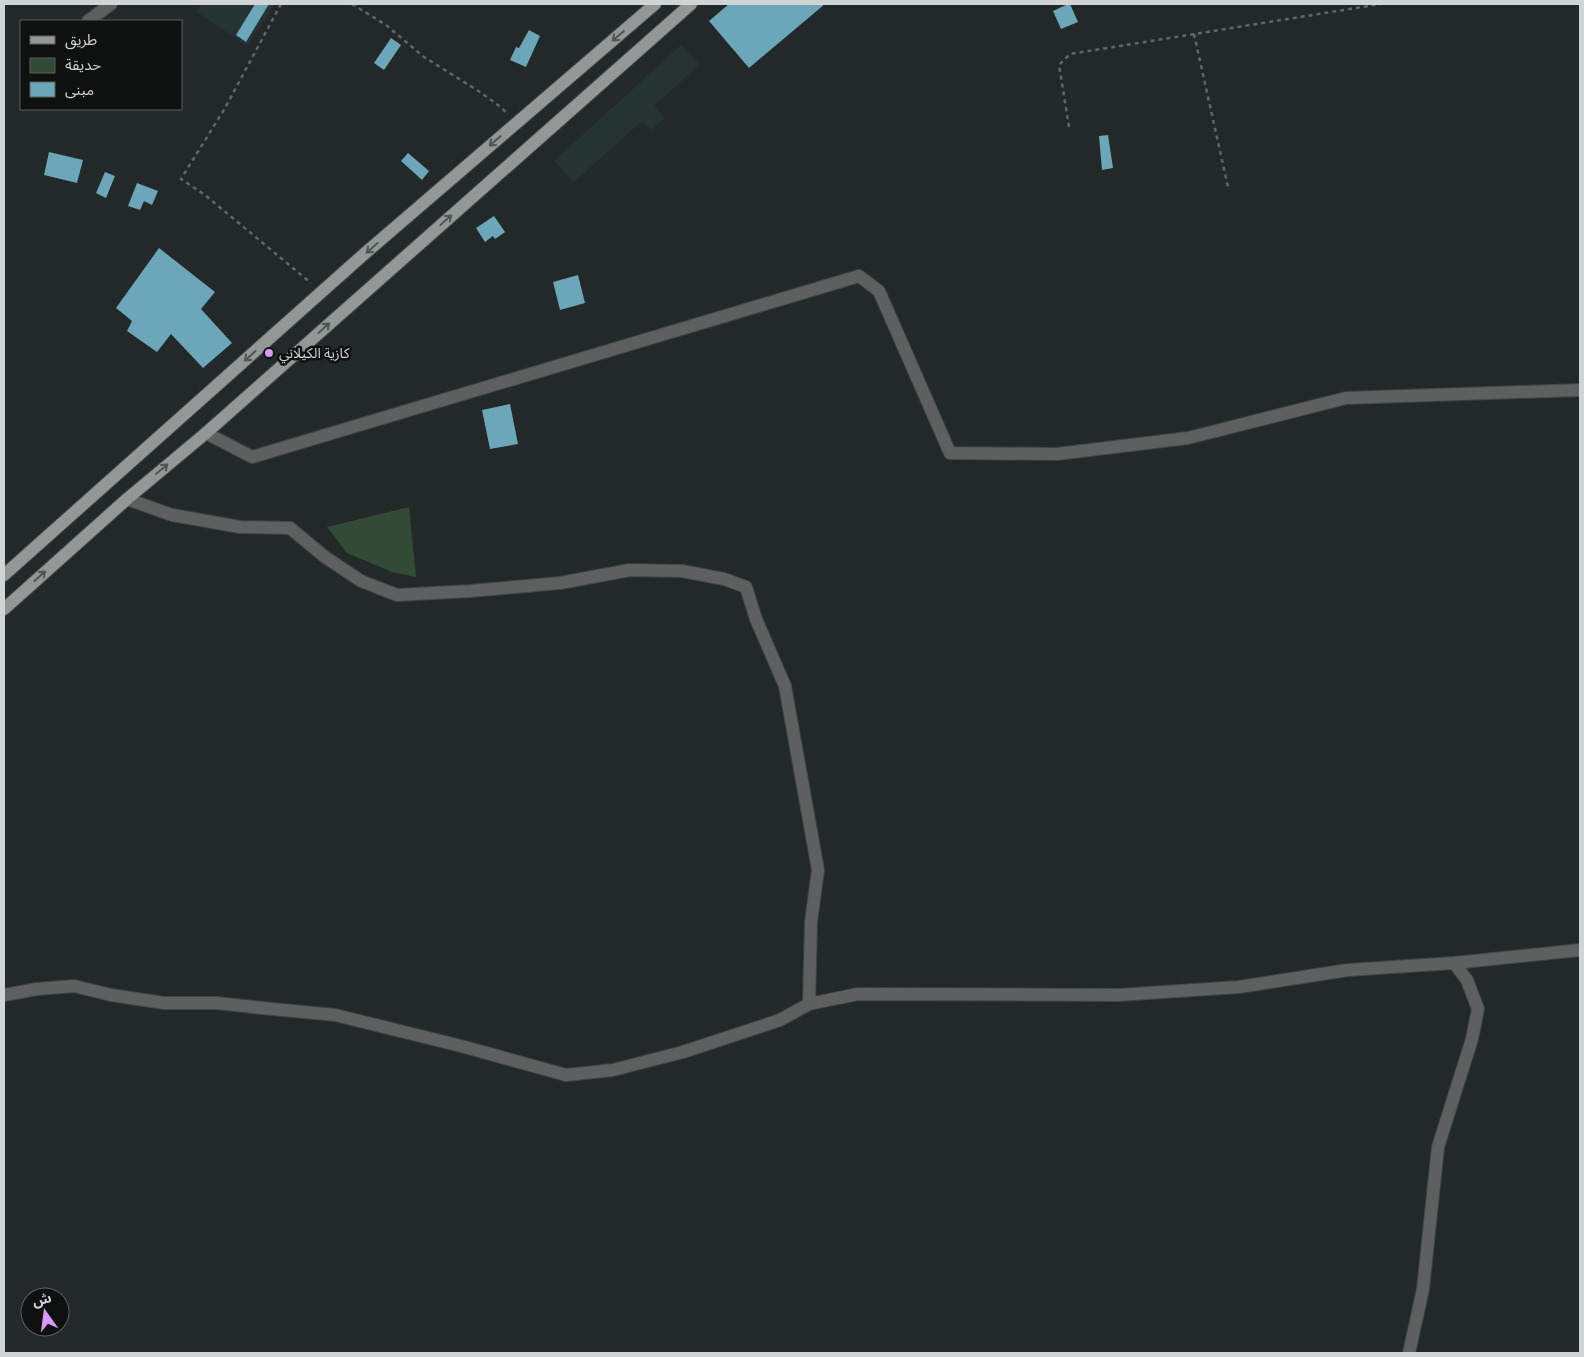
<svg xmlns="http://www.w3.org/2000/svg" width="1584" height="1357" font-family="Cabin,'Noto Sans Arabic',sans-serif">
<rect width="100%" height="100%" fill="#232929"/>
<path fill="#263333" d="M201 4H275L247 46 197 12Z
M681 45 700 64 654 106 665 118 651 130 642 121 574 182 554 161Z"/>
<path fill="#324b36" d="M409 507 416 577 392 572 347 553 327 527Z"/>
<path fill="#6ca6b9" d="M255 4H269L246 42 236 35Z
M729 4H825L749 68 709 21Z
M1068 4H1070L1078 22 1061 29 1053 11Z
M529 30 540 36 526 67 510 60 516 47 519 48Z
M391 38 401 45 384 70 374 63Z
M1108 135 1113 168 1102 170 1099 136Z
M49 152 83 160 77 183 44 175Z
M408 153 429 171 422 180 401 161Z
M105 172 115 176 106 198 96 193Z
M137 183 158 191 152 205 144 201 140 210 128 206Z
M494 216 505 232 495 239 493 236 485 242 476 228Z
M159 248 215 292 201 309 232 343 203 368 171 334 157 352 127 331 132 321 116 308Z
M578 275 585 303 560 310 553 282Z
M510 404 518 444 490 449 482 410Z"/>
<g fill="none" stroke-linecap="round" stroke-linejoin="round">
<g stroke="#3f4444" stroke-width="14">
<path id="street" d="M88 21 111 4
M206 433 252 457 859 276 879 291 950 453 1057 454 1188 438 1346 398 1580 390
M127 499 172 515 240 527 290 528 325 557 361 581 397 595 470 591 560 583 630 570 682 571 724 579 746 587 756 619 785 686 818 870 811 922 809 1004
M4 995 37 989 74 986 111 995 164 1003H217L262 1008 335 1015 461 1046 566 1075 613 1070 683 1052 780 1020 809 1004 858 994 1118 995 1239 987 1348 970 1454 963 1580 950
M1409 1353 1423 1289 1438 1147 1472 1039 1478 1009 1467 980 1454 963"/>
</g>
<g stroke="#3f4444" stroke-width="14">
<path id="primary" d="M4 575 363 255 655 4
M4 609 127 499 206 433 691 4"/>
</g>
<path stroke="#626666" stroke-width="2.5" stroke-dasharray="4 4" stroke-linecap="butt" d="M281 4 225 108 181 179 205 195 311 283
M352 4 386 25 424 57 480 92 502 108 508 115
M1194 34 1228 187
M1069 127 1059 65 1070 54 1381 4"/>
<use href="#street" stroke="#5d605f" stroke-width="12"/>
<use href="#primary" stroke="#939896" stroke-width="12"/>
</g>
<defs><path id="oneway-shaft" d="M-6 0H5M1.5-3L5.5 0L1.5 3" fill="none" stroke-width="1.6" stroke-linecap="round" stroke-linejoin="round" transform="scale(1.25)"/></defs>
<g stroke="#515454">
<use href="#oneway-shaft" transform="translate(618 36) rotate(140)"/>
<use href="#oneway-shaft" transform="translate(495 141) rotate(139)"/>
<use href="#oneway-shaft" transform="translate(446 220) rotate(-42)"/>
<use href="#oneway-shaft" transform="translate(372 248) rotate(139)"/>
<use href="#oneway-shaft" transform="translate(324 328) rotate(-42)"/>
<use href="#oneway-shaft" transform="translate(250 356) rotate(138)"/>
<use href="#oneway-shaft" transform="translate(162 469) rotate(-40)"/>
<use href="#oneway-shaft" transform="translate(40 576) rotate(-42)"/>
</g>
<circle fill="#d99af7" stroke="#0f1111" stroke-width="2" cx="269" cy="353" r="5"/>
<g text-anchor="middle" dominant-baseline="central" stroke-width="5" stroke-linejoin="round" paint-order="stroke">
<g font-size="14" fill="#d1d4d4" stroke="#0f1111" text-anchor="start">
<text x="279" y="353">كازية الكيلاني</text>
</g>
</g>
<rect width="1584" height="1357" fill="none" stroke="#d1d4d4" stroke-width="10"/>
<rect x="20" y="20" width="162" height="90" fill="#0f1111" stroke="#5d5f5f"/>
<rect x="30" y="36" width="25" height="8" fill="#939896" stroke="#5d5f5f"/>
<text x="65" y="45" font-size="15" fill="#d1d4d4">طريق</text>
<rect x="30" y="58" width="25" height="15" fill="#324b36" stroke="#5d5f5f"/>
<text x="65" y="70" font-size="15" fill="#d1d4d4">حديقة</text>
<rect x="30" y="82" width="25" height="15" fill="#6ca6b9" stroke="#5d5f5f"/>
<text x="65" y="95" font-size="15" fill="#d1d4d4">مبنى</text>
<g transform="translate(45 1312) rotate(346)"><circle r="24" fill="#0f1111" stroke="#5d5f5f"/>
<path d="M0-4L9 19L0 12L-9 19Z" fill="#d99af7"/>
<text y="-8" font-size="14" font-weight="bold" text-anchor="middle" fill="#d1d4d4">ش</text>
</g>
</svg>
